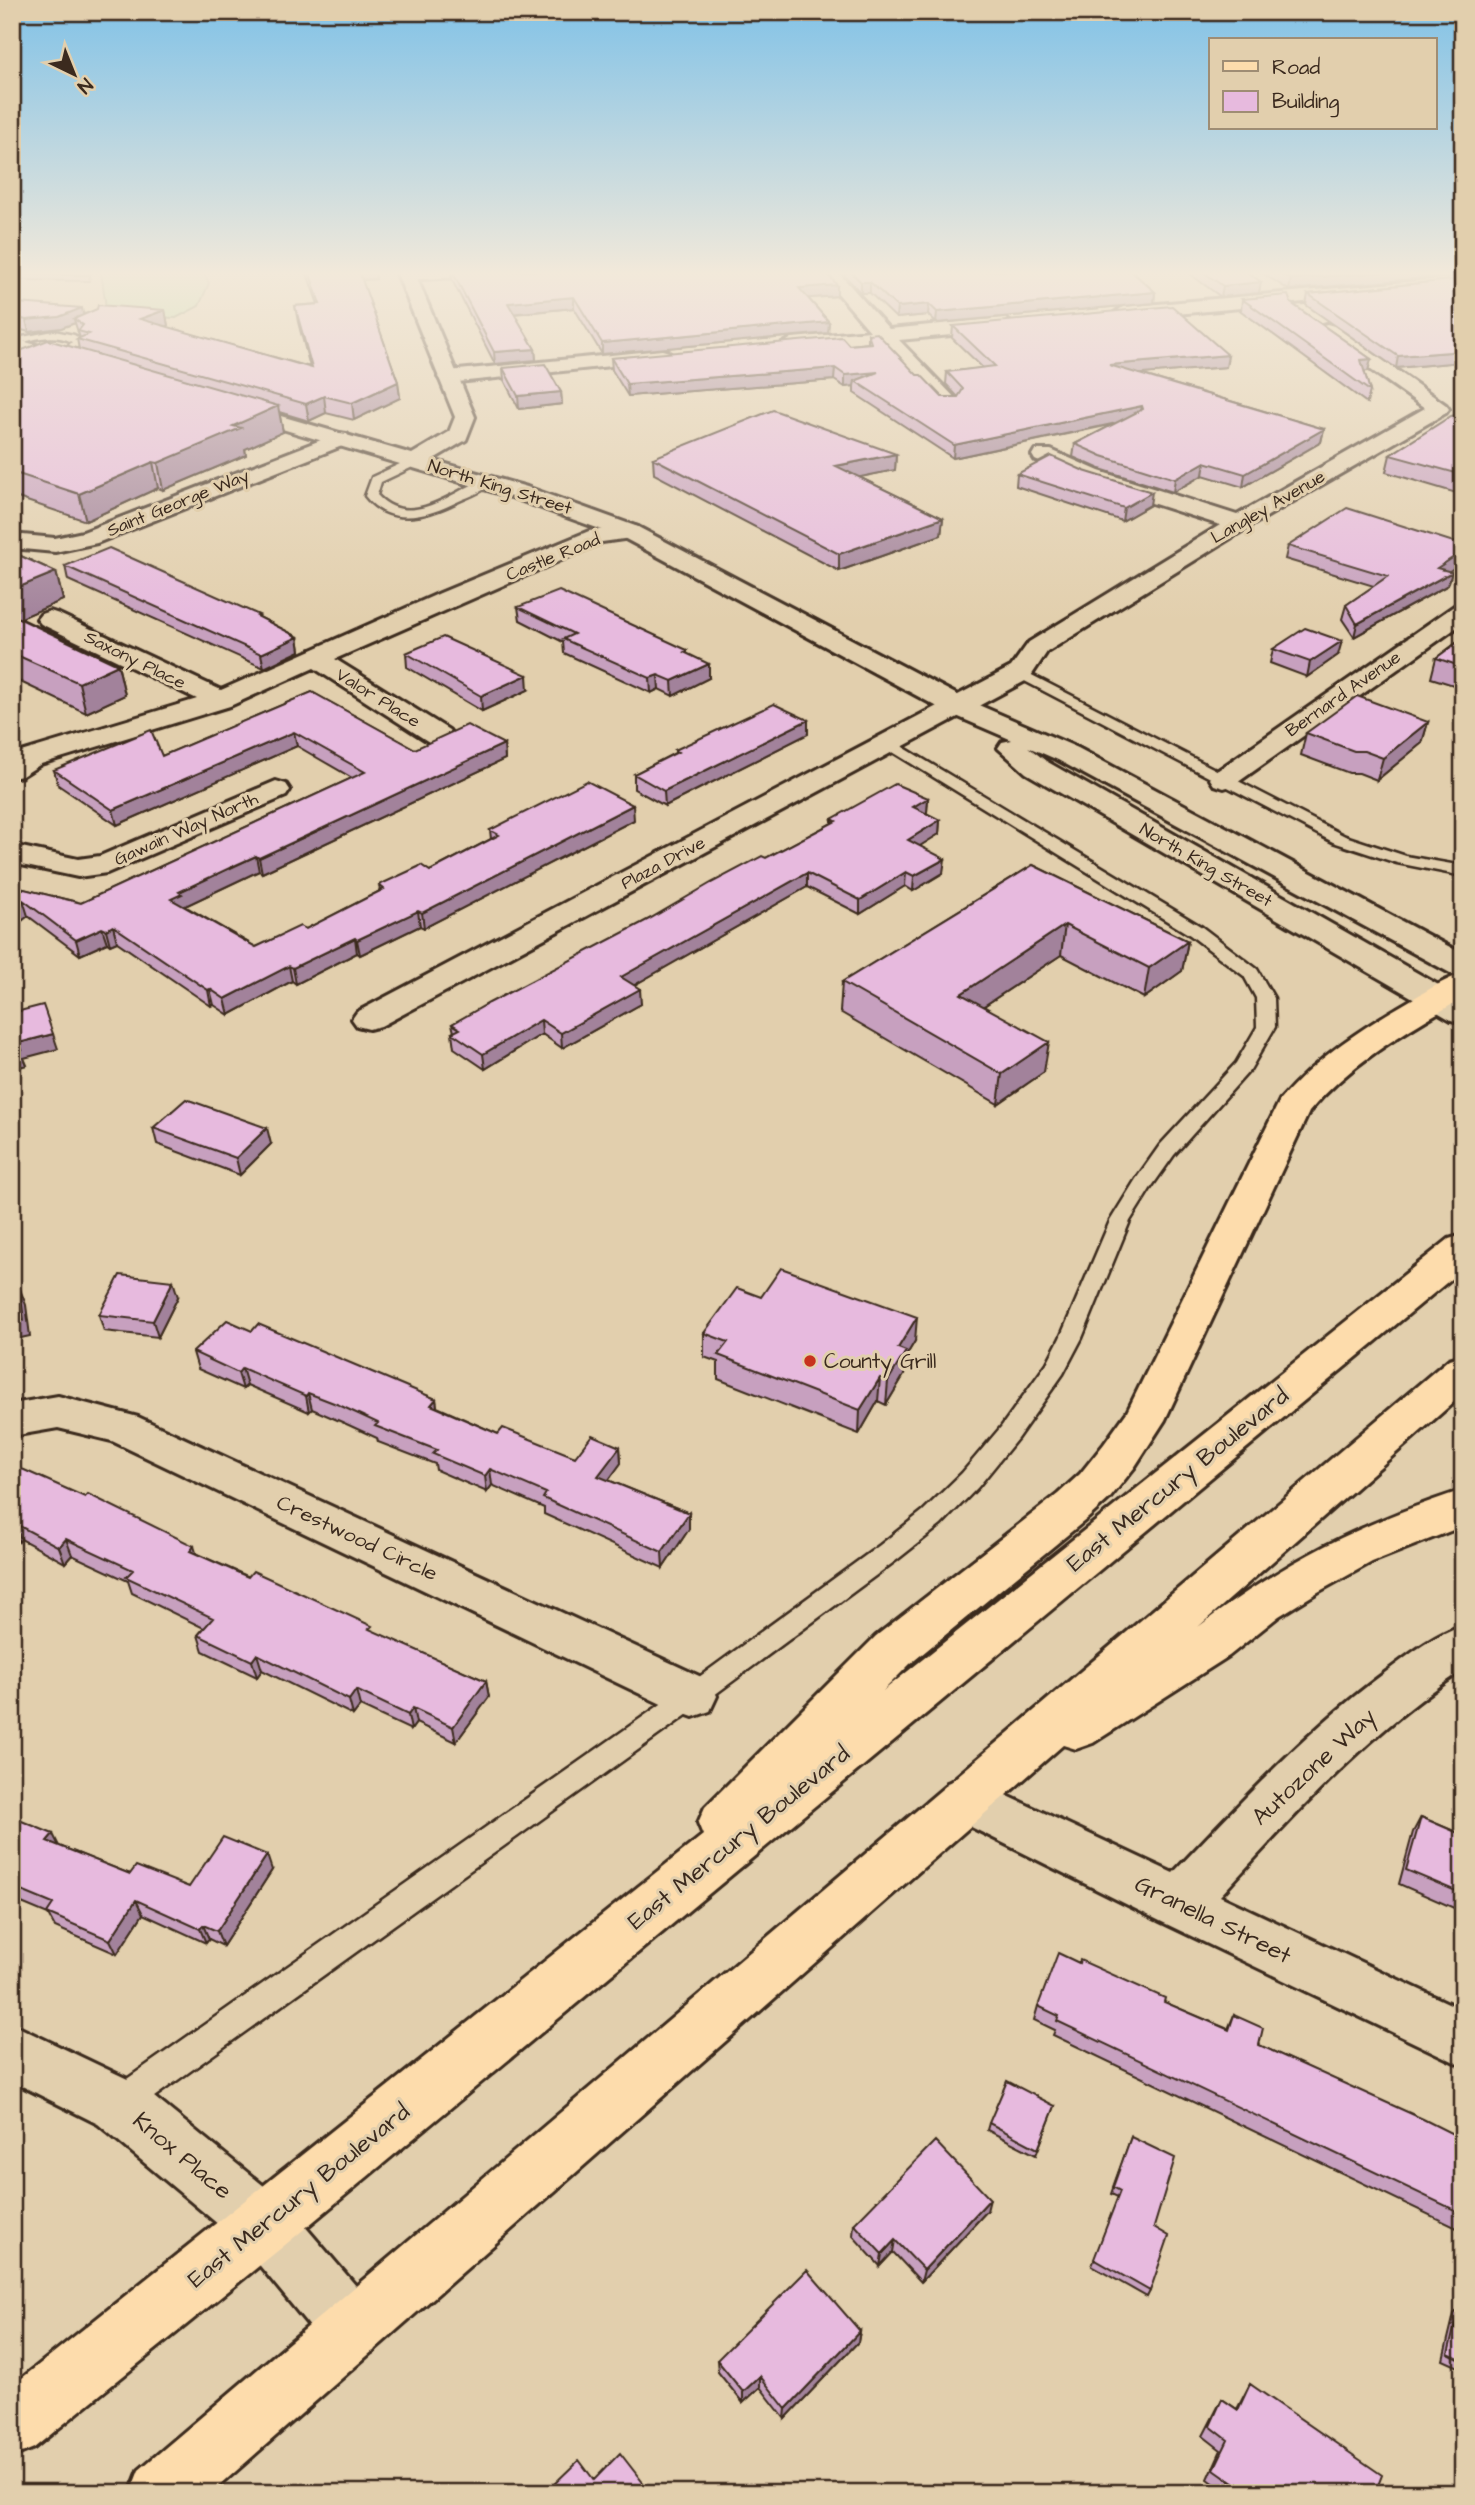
<svg xmlns="http://www.w3.org/2000/svg" width="1475" height="2505" font-family="'Architects Daughter',sans-serif">
<rect width="100%" height="100%" fill="#e2cfad"/>
<filter id="ink" filterUnits="userSpaceOnUse"><feTurbulence type="fractalNoise" baseFrequency=".0143" numOctaves="2"/><feDisplacementMap in="SourceGraphic" scale="14" xChannelSelector="R" yChannelSelector="G"/><feConvolveMatrix kernelMatrix="1 2 1 2 8 2 1 2 1" color-interpolation-filters="sRGB"/></filter>
<g filter="url(#ink)">
<path fill="#b2de9c" stroke="#76845d" stroke-width="2" d="M101 271H203L209 283 199 306 176 318 107 315Z"/>
<g fill="none" stroke-linecap="round" stroke-linejoin="round">
<g stroke="#3b2a1e" stroke-width="5">
<path id="service" d="M54 331 74 335 84 341 61 361 56 358 72 342C52 332 32 340 12 345V339Z
M415 457 419 458V464L381 482 377 495C418 539 473 468 493 483 484 491 471 496 459 501 427 517 390 528 365 496L372 477Z
M1020 669 1345 836 1406 856 1463 866V876L1397 863 1333 842 1015 676 1013 673Z
M888 738 1202 927 1257 969 1274 998 1275 1027 1250 1070 1174 1155 1150 1189 1130 1221 1082 1338 1063 1374 1017 1439 978 1487 941 1525 898 1559 702 1704 129 2115 118 2119 107 2115 103 2104 107 2093 684 1688 880 1545 923 1511 962 1473 1001 1427 1047 1363 1060 1338 1110 1221 1136 1179 1160 1145 1236 1063 1257 1027 1256 998 1244 976 1190 935 883 746 880 743 883 740Z"/>
</g>
<g stroke="#3b2a1e" stroke-width="6">
<path id="minor" d="M409 271H488L479 276 402 280 399 276 402 272Z
M819 271H837L889 329 1004 318 1013 324 1004 330 899 340 960 403 957 407H943L880 342 792 350 785 348 782 344 792 338 870 331Z
M1463 277V287L1123 319 1114 313 1123 307Z
M1327 324 1334 326 1446 405 1449 409 1446 413 1247 528 1047 652 1029 679 381 1026 369 1029 357 1026 352 1019 357 1012 1011 667 1029 642 1220 525 1083 481 1035 460 1032 455 1035 450H1051L1099 471 1237 515 1425 408 1320 334 1317 330 1320 326Z
M662 350 669 352 672 356 669 360 448 383 441 381 438 377 441 373 448 371Z
M339 433 347 434 350 439 347 444 97 543 55 552 12 548V534L55 538 83 532Z
M630 525 638 527 642 532 638 537 602 542 335 659 449 730 453 736 449 742 439 744 429 742 314 668 230 706 41 764 22 776 12 778V758L21 752 197 699 41 624 37 619 41 614 50 611 59 614 221 690 440 593 589 531Z
M1463 604V623L1234 785 1224 788 1214 785 1210 779 1214 773 1454 606Z
M276 781 286 784 290 790 286 796 107 873 78 877 12 863V845L78 859 100 856Z
M58 1396 138 1417 710 1681 717 1696 710 1711 693 1717 676 1711 112 1441 58 1428 12 1436V1404Z
M1463 1625V1670C1370 1731 1295 1814 1220 1896L1463 2010V2066L1160 1921 947 1815 940 1799 947 1783 965 1776 1173 1873C1240 1803 1307 1730 1386 1672 1410 1654 1434 1635 1463 1625Z
M12 2024 138 2084 285 2203 374 2307 383 2329 374 2351 352 2360 330 2351 243 2245 98 2124 12 2081Z"/>
</g>
<g stroke="#3b2a1e" stroke-width="6">
<path id="secondary" d="M396 271H414L475 417 466 440 432 460 527 487 638 527 967 700 1078 748 1463 954V977L1452 974 1058 760 1028 747 1046 761 1463 999V1023L1451 1020 1026 773 998 748 1002 742 1012 740 947 712 622 537 511 497 222 411 219 407 222 403 229 401 412 454 449 432 455 417Z
M12 338 84 359 87 363 84 367 77 369 12 350Z"/>
</g>
<g stroke="#3b2a1e" stroke-width="6">
<path id="primary" d="M1463 974V998C1407 1031 1351 1062 1309 1112L1165 1420 1134 1468 1110 1498 1088 1518 910 1664 883 1691 1449 1239 1463 1235V1269L285 2245 34 2448 12 2457V2386L703 1835 698 1823 705 1807 876 1636 1058 1494 1080 1474 1104 1444 1127 1412 1280 1100C1318 1056 1364 1027 1414 998 1430 989 1445 979 1463 974Z
M1463 1355V1394L1198 1627C1283 1562 1361 1523 1463 1490V1526L1372 1562 1318 1592 1279 1616 1229 1656 1093 1743 1076 1749 1063 1745 211 2493H130L139 2470 1449 1359Z"/>
</g>
<use href="#service" fill="#e2cfad" fill-rule="evenodd"/>
<use href="#minor" fill="#e2cfad" fill-rule="evenodd"/>
<use href="#secondary" fill="#e2cfad" fill-rule="evenodd"/>
<use href="#primary" fill="#fddcac" fill-rule="evenodd"/>
</g>
<path fill="#c7a0bf" stroke="#3b2a1e" stroke-width="2" d="M12 271H91L89 281 12 280Z
M306 271H375L376 279 362 280 398 382 400 398 354 420 326 413 309 421 279 412 283 432 245 449 246 455 163 490 158 488 86 521 12 496V354L79 349 77 339 80 338 75 323 61 328 29 332 18 329 15 317 165 310 168 326 166 327 310 367 298 322 295 306 318 304Z
M451 271 837 285V296L808 298 829 322 828 333 602 354 574 308 514 314 535 349 536 360 495 364 452 280Z
M840 271H1131L1155 292 1154 303 936 323 928 315 896 318 870 293H861Z
M1186 271H1246L1259 293 1221 297Z
M1259 271H1463V275L1289 290Z
M1463 279V361L1461 362 1396 368 1306 305 1308 294Z
M1242 299 1291 303 1371 359 1368 371H1364L1370 391 1367 403 1241 311Z
M953 326 1228 355 1226 367 1140 374 1324 429 1321 442 1243 487 1203 475 1173 492 1100 469 1073 457 1075 444 1115 424 953 458 854 393V386L845 387 834 380 628 396 612 370 611 358 849 345 868 343V334L942 397H958L946 384 947 372 983 368 952 338Z
M503 368 561 392 562 404 519 409 504 380Z
M1463 414V495L1386 472 1390 455Z
M896 454 895 470 859 477 943 518 941 535 839 571 654 474 653 458Z
M1017 474 1150 505 1122 521 1016 486Z
M1463 545V562L1448 571 1452 572 1448 585 1354 637 1342 619 1346 605 1374 586 1285 559 1288 546Z
M12 552 56 572 63 600 20 618 118 665 125 695 86 713 12 678Z
M65 566 259 617 298 637 300 651 264 668 68 580Z
M518 607 687 650V654L709 678 673 696 659 689 651 693 564 653 563 642 520 620Z
M1463 638V688L1431 678 1436 658Z
M1273 649 1338 655 1307 677 1270 663Z
M406 653 528 690 482 711 407 667Z
M312 692 415 749 504 744 505 759 262 873 259 871 185 906 256 947 306 929 380 891 379 885 430 871 491 839 490 830 634 820 424 928 420 926 360 955 357 953 296 984 292 981 229 1015 214 1005 211 1006 117 942 110 945 107 943 80 955 28 916 12 929V881H14L15 887 81 903 352 778 297 746 117 825 58 785 54 770 162 756Z
M808 720V734L665 806 634 789V774L675 753V750Z
M1428 722 1422 743 1377 780 1359 773H1349L1301 755 1306 733Z
M928 798 927 812 926 813 940 820 939 834 919 846 943 873 913 891 905 886 860 914 807 887 634 985 641 1004 562 1048 542 1034 485 1069 454 1048 452 1033 454 1032 452 1024 832 823V819Z
M1033 865 1188 941 1182 971 1144 998 1061 955 984 1006 1044 1072 998 1104 840 1012 842 982Z
M153 1128 271 1144 240 1175 157 1144Z
M178 1297 158 1337 104 1331 99 1315Z
M761 1297 915 1341 906 1356 904 1375 886 1405 878 1401 859 1434 718 1379V1362L704 1357V1333Z
M252 1331 436 1399 437 1407 498 1434 575 1457 620 1447 621 1463 608 1480 689 1513V1529L663 1568 544 1514V1508L492 1485 487 1492 436 1470 435 1464 378 1442 377 1438 342 1422 312 1409 309 1412 247 1385 243 1389 198 1369 193 1352Z
M12 1471 197 1554 486 1681 489 1697 456 1742 416 1723 411 1730 360 1706 353 1715 262 1670 257 1677 203 1651 198 1635 204 1628 132 1593 128 1581 72 1555 65 1563 21 1539 19 1542 12 1539Z
M12 1817 59 1846 130 1874 189 1887 272 1870 223 1946 209 1939 206 1943 143 1914 117 1954 55 1927 48 1914 12 1899Z
M1421 1817 1463 1835V1912L1399 1884 1413 1832Z
M1164 2002 1228 2029 1234 2015 1259 2045 1463 2139V2231L1053 2035 1055 2030 1034 2020 1038 2006Z
M1055 2106 1036 2155 987 2130 989 2123Z
M1131 2137 1154 2227 1150 2291 1147 2297 1092 2266 1118 2197 1111 2194Z
M987 2211 921 2282 893 2252 880 2266 853 2236 854 2224Z
M1459 2308 1463 2310V2369L1443 2360 1454 2314Z
M860 2331 858 2342 785 2419 760 2387 743 2403 718 2372 717 2360Z
M1250 2384 1375 2493H1227L1208 2479 1221 2450 1203 2436 1222 2399 1237 2409Z"/>
<path fill="#a2829b" stroke="#3b2a1e" stroke-width="2" d="M358 271H375L376 279 359 280Z
M1395 271H1463V275L1289 290 1291 279Z
M861 282H870V293H861Z
M1261 282 1259 293 1221 297 1223 286Z
M837 285V296L799 299V288Z
M1155 292 1154 303 936 323 937 312Z
M574 297V308L508 314V303Z
M929 304 928 315 896 318 897 307Z
M82 308 84 319H74L75 323 61 328 29 332 26 320Z
M165 310 168 326 143 335 140 319Z
M829 322 828 333 602 354V343Z
M535 349 536 360 495 364 494 352Z
M1463 351V361L1461 362 1396 368 1398 356Z
M1228 355 1226 367 1107 377 1109 365Z
M1371 359 1368 371 1358 372 1361 360Z
M835 368 834 380 628 396 627 384Z
M878 372 855 381 854 386 845 387V375Z
M398 382 400 398 354 420 352 403Z
M561 392 562 404 519 409 518 396Z
M324 396 326 413 309 421 306 404Z
M278 406 283 432 245 449 246 455 163 490 158 463 233 426Z
M1142 406 1140 418 953 458 954 445Z
M1324 429 1321 442 1243 487 1245 474Z
M896 454 895 470 836 482V466Z
M153 462 158 488 86 521 79 494Z
M1205 462 1203 475 1173 492 1175 479Z
M1152 492 1150 505 1122 521 1124 508Z
M943 518 941 535 839 571V554Z
M1463 551V562L1434 581 1437 568Z
M56 572 63 600 12 622V590Z
M1452 572 1448 585 1354 637 1357 624Z
M298 637 300 651 264 668 261 654Z
M1342 641 1338 655 1307 677 1310 662Z
M709 664V678L673 696 672 681Z
M118 665 125 695 86 713 79 683Z
M527 675 528 690 482 711 481 696Z
M658 675 659 689 651 693 650 678Z
M808 720V734L665 806 664 791Z
M1428 722 1422 743 1377 780 1383 758Z
M294 732 297 746 117 825 113 810Z
M504 744 505 759 262 873 259 858Z
M928 798 927 812 912 821 913 807Z
M633 805 634 820 424 928 422 913Z
M940 820 939 834 907 854 908 840Z
M256 856 259 871 185 906 186 909 171 899 179 892Z
M945 859 943 873 913 891 914 876Z
M906 872 905 886 860 914V900Z
M807 873V887L622 992 621 977Z
M23 900 28 916 12 929V909Z
M418 911 420 926 360 955 357 940Z
M1065 925 1061 955 958 1023 961 994Z
M113 926 117 942 110 945 106 930Z
M102 928 107 943 80 955 76 940Z
M355 938 357 953 296 984 293 968Z
M1188 941 1182 971 1144 998 1149 968Z
M289 966 292 981 229 1015 225 999Z
M210 989 214 1005 211 1006 208 990Z
M640 989 641 1004 562 1048 561 1033Z
M541 1020 542 1034 485 1069 483 1054Z
M53 1034 58 1049 24 1058 27 1065 12 1069V1052L19 1043Z
M1049 1042 1044 1072 998 1104 1002 1074Z
M267 1128 271 1144 240 1175 236 1158Z
M173 1281 178 1297 158 1337 153 1321Z
M20 1289 26 1305 30 1336 12 1340V1323Z
M917 1317 915 1341 906 1356 904 1375 886 1405 888 1381 898 1348Z
M242 1368 247 1385 243 1389 238 1373Z
M880 1378 878 1401 859 1434 860 1410Z
M308 1393 312 1409 309 1412 306 1396Z
M436 1399 438 1415 431 1405Z
M620 1447 621 1463 600 1492 598 1476Z
M490 1469 492 1485 487 1492 485 1476Z
M689 1513V1529L663 1568 662 1552Z
M14 1523 21 1539 19 1542 12 1526Z
M66 1539 72 1555 65 1563 59 1547Z
M194 1546 199 1562 190 1551Z
M257 1654 262 1670 257 1677 252 1661Z
M486 1681 489 1697 456 1742 453 1727Z
M356 1690 360 1706 353 1715 349 1700Z
M413 1708 416 1723 411 1730 408 1715Z
M53 1834 60 1848 47 1841Z
M267 1855 272 1870 223 1946 217 1931Z
M136 1900 143 1914 117 1954 110 1940Z
M203 1925 209 1939 206 1943 200 1929Z
M990 2199 987 2211 921 2282 924 2270Z
M895 2240 893 2252 880 2266 882 2254Z
M860 2331 858 2342 785 2419 786 2409Z
M760 2376V2387L743 2403V2392Z"/>
<path fill="#e7bade" stroke="#3b2a1e" stroke-width="2" d="M12 271H89L88 275 12 274Z
M309 271H359L398 382 352 403 324 396 306 404 77 339 89 334 78 331 83 325 74 319 97 309 98 305 165 310 140 319 312 368 295 306 320 304Z
M452 271H825L837 285 799 288 829 322 602 343 574 297 508 303 535 349 494 352Z
M850 271H1131L1155 292 937 312 929 304 897 307 870 282H861Z
M1202 271H1246L1261 282 1223 286Z
M1277 271H1395L1291 279Z
M1463 279V351L1398 356 1308 294Z
M1288 295 1291 303 1371 359 1361 360 1370 391 1242 299Z
M18 303 82 308 59 317 26 320 15 317Z
M1172 306 1228 355 1109 365 1324 429 1245 474 1205 462 1175 479 1102 456 1075 444 1143 409 1142 406 954 445 855 381 878 372 845 375 835 368 627 384 611 358 842 337 849 345 871 343 868 334 877 333 917 375H921L942 397H958L963 389 947 372 995 366 953 326Z
M48 340 278 406 233 426 241 428 158 463 153 462 79 494 12 472V354Z
M545 364 561 392 518 396 503 368Z
M773 410 896 454 836 466 943 518 839 554 653 458Z
M1463 414V475L1390 455 1451 416Z
M1051 456 1084 471 1152 492 1124 508 1017 474Z
M1347 508 1463 545V551L1437 568 1452 572 1357 624 1346 605 1388 576 1288 546Z
M109 548 259 615 257 616 298 637 261 654 65 566Z
M12 552 56 572 12 590Z
M559 591 687 650 684 652 709 664 672 681 658 675 650 678 563 639 574 634 518 607Z
M12 615 118 665 79 683 12 653Z
M1305 628 1342 641 1310 662 1273 649Z
M443 637 527 675 481 696 406 653Z
M1463 638V667L1436 658Z
M312 692 415 749 467 725 504 744 259 858 256 856 236 865 179 892 182 894 171 899 256 947 300 926 306 929 384 889 379 885 418 867 421 865 430 871 499 835 490 830 587 781 633 805 422 913 418 911 357 940 355 938 293 968 289 966 225 999 210 989 208 990 113 926 106 930 102 928 76 940 23 900 12 909V886L81 903 365 772 294 732 113 810 54 770 151 730 162 756Z
M1357 696 1428 722 1383 758 1364 751H1354L1306 733Z
M774 704 808 720 664 791 634 774 678 752 675 750Z
M895 784 928 798 913 807 940 820 908 840 945 859 914 876 906 872 860 900 807 873 621 977 640 989 561 1033 541 1020 483 1054 452 1033 460 1029 452 1024 489 1003 651 918 711 883 762 856 766 858 836 821 832 819Z
M1033 865 1188 941 1149 968 1065 925 961 994 1049 1042 1002 1074 842 982Z
M43 1005 53 1034 19 1043 22 1050 12 1052V1013Z
M186 1099 267 1128 236 1158 153 1128Z
M781 1268 917 1317 898 1348 906 1351 888 1381 880 1378 860 1410 718 1355 728 1342 704 1333 737 1288 761 1297Z
M120 1275 173 1281 153 1321 99 1315Z
M20 1289 24 1320 12 1323V1291Z
M227 1320 252 1331 258 1324 436 1399 431 1405 498 1434 503 1428 575 1457 592 1435 620 1447 598 1476 689 1513 662 1552 543 1498 546 1493 490 1469 485 1476 433 1454 437 1450 375 1426 378 1423 339 1405 308 1393 306 1396 242 1368 238 1373 193 1352Z
M22 1469 85 1497 88 1494 194 1546 190 1551 248 1577 253 1571 372 1626 369 1629 486 1681 453 1727 413 1708 408 1715 356 1690 349 1700 257 1654 252 1661 198 1635 213 1618 126 1577 133 1570 66 1539 59 1547 14 1523 12 1525V1471L17 1473Z
M12 1817 53 1834 47 1841 130 1874 136 1866 189 1887 223 1837 267 1855 217 1931 203 1925 200 1929 136 1900 110 1940 47 1913 53 1904 12 1887Z
M1421 1817 1463 1835V1894L1406 1870Z
M1058 1953 1079 1963 1080 1960 1165 1998 1164 2002 1229 2030 1234 2015 1263 2028 1259 2045 1423 2119 1463 2139V2214L1057 2021 1059 2016 1038 2006Z
M1007 2081 1055 2106 1038 2149 989 2123Z
M1131 2137 1175 2158 1154 2227 1169 2236 1150 2291 1094 2259 1120 2191 1113 2187Z
M935 2141 990 2199 924 2270 895 2240 882 2254 854 2224Z
M807 2270 860 2331 786 2409 760 2376 743 2392 717 2360Z
M1459 2308 1463 2310V2361L1448 2354Z
M1250 2384 1382 2475 1375 2493H1248L1214 2469 1228 2440 1210 2426 1222 2399 1238 2410Z
M620 2453 651 2493H553L550 2488 579 2460 594 2480Z"/>
</g>
<linearGradient id="sky" x2="0" y2="1"><stop stop-color="#81c2e7"/><stop offset="0.44" stop-color="#f2e9da"/><stop offset="1" stop-color="#f2e9da" stop-opacity="0"/></linearGradient>
<rect width="1475" height="621" fill="url(#sky)"/>
<circle fill="#c8321e" stroke="#e2cfad" stroke-width="2.5" cx="810" cy="1361" r="7"/>
<g text-anchor="middle" dominant-baseline="central" stroke-width="6" stroke-linejoin="round" paint-order="stroke">
<g font-size="18" fill="#3b2a1e" stroke="#e2cfad">
<text transform="translate(500 487) rotate(17)">North King Street</text>
<text transform="translate(178 503) rotate(-22)">Saint George Way</text>
<text transform="translate(1268 507) rotate(-30)">Langley Avenue</text>
<text transform="translate(553 557) rotate(-22)">Castle Road</text>
<text transform="translate(135 660) rotate(26)">Saxony Place</text>
<text transform="translate(1343 694) rotate(-35)">Bernard Avenue</text>
<text transform="translate(378 698) rotate(32)">Valor Place</text>
<text transform="translate(186 829) rotate(-24)">Gawain Way North</text>
<text transform="translate(663 863) rotate(-28)">Plaza Drive</text>
<text transform="translate(1206 865) rotate(30)">North King Street</text>
</g>
<g font-size="21" fill="#3b2a1e" stroke="#e2cfad" text-anchor="start">
<text x="824" y="1361">County Grill</text>
</g>
<g font-size="21" fill="#3b2a1e" stroke="#e2cfad">
<text transform="translate(357 1538) rotate(25)">Crestwood Circle</text>
</g>
<g font-size="24" fill="#3b2a1e" stroke="#e2cfad">
<text transform="translate(1178 1480) rotate(-39)">East Mercury Boulevard</text>
<text transform="translate(1314 1767) rotate(-43)">Autozone Way</text>
<text transform="translate(739 1838) rotate(-39)">East Mercury Boulevard</text>
<text transform="translate(1213 1920) rotate(26)">Granella Street</text>
<text transform="translate(182 2156) rotate(40)">Knox Place</text>
<text transform="translate(299 2196) rotate(-39)">East Mercury Boulevard</text>
</g>
</g>
<rect width="1475" height="2505" fill="none" stroke="#e2cfad" stroke-width="42"/>
<rect x="21" y="21" width="1433" height="2463" fill="none" stroke="#3b2a1e" stroke-width="2.5" filter="url(#ink)"/>
<rect x="1209" y="38" width="228" height="91" fill="#e2cfad" stroke="#9f8d74" stroke-width="2"/>
<rect x="1223" y="61" width="35" height="10" fill="#fddcac" stroke="#9f8d74" stroke-width="2"/>
<text x="1272" y="74" font-size="21" fill="#3b2a1e">Road</text>
<rect x="1223" y="91" width="35" height="21" fill="#e7bade" stroke="#9f8d74" stroke-width="2"/>
<text x="1272" y="108" font-size="21" fill="#3b2a1e">Building</text>
<g transform="translate(74 74) rotate(137)" stroke="#e2cfad" stroke-width="5" paint-order="stroke">
<path d="M0-5L12 26L0 18L-12 26Z" fill="#3b2a1e"/>
<text y="-10" font-size="19" font-weight="bold" text-anchor="middle" fill="#3b2a1e">N</text>
</g>
</svg>
